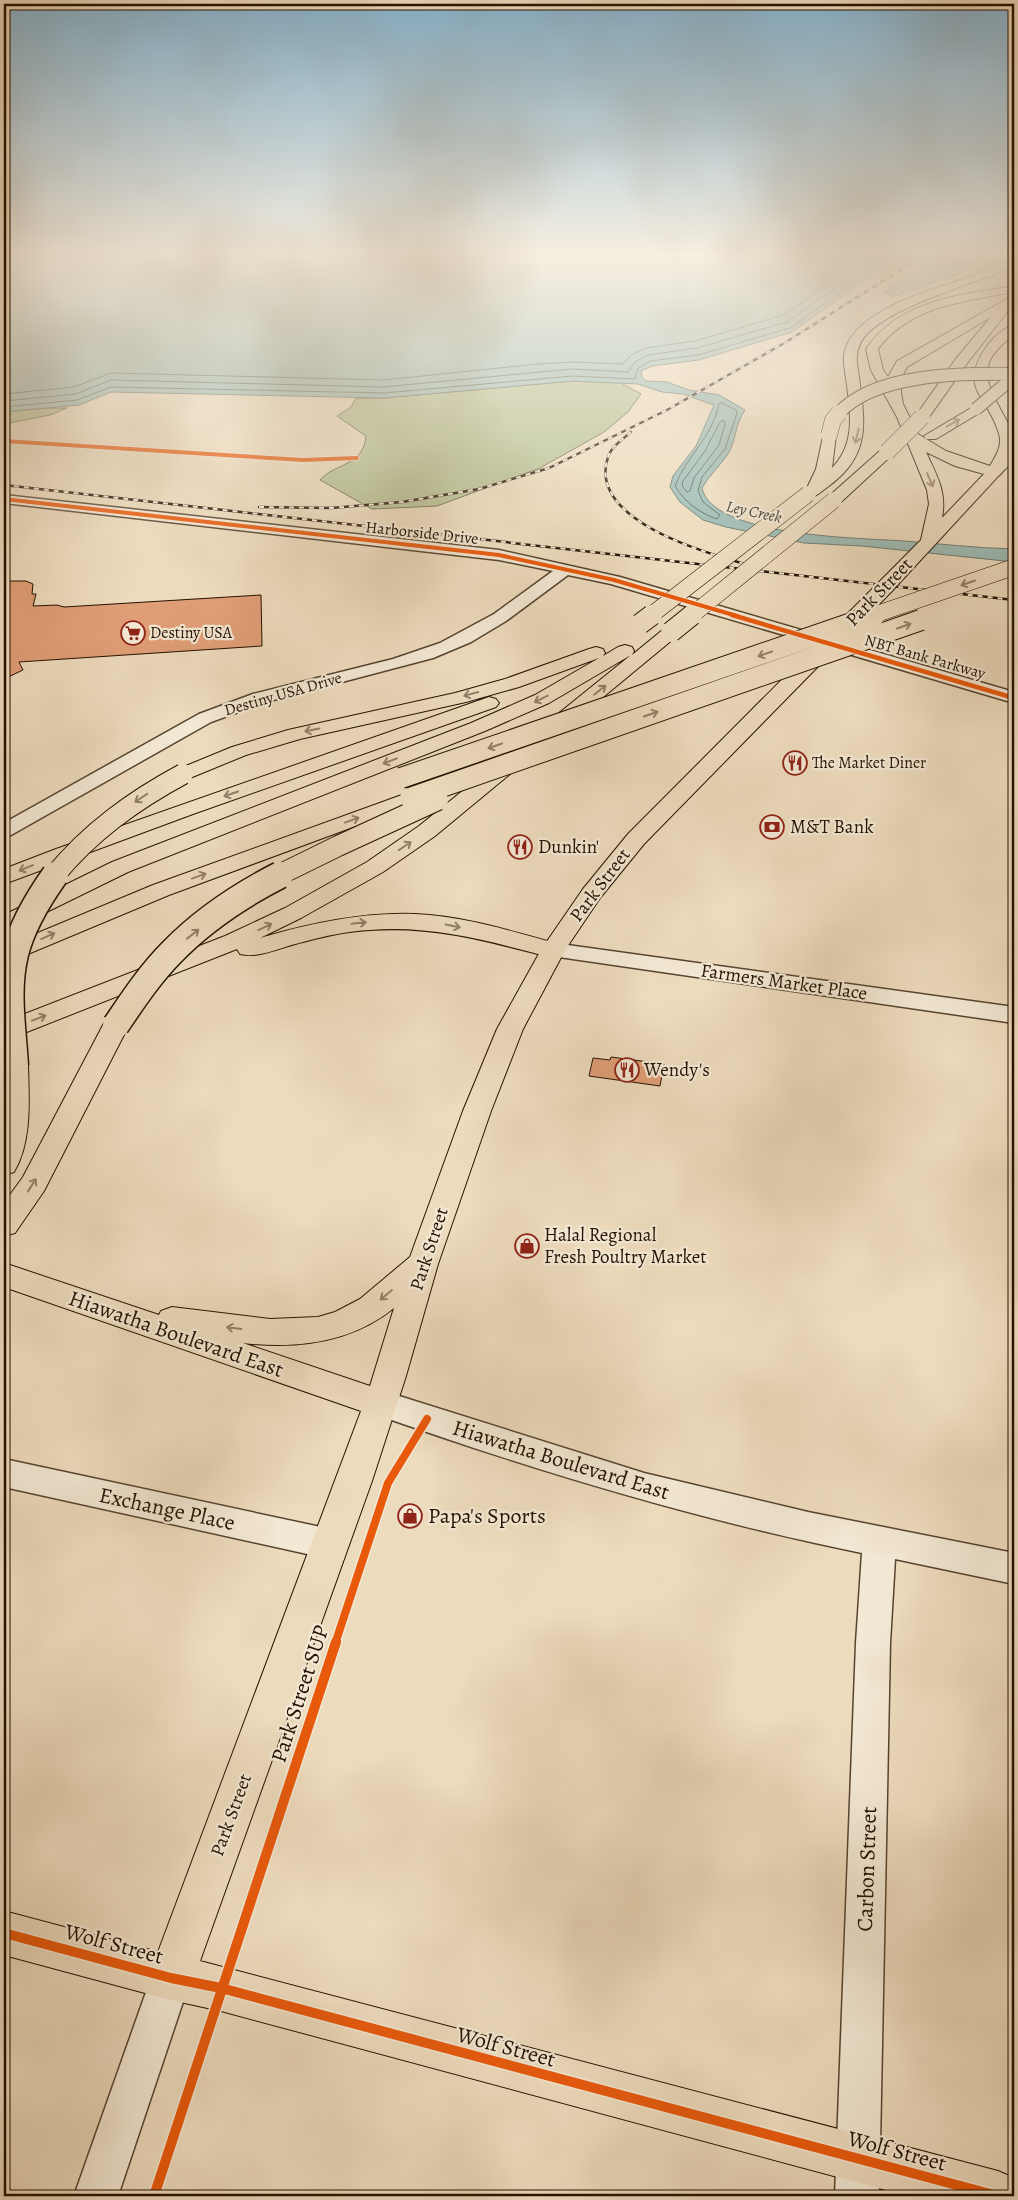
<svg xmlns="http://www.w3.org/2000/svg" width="1018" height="2200" font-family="Alegreya,serif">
<rect width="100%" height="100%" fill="#eddbbd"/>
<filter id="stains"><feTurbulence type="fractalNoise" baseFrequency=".004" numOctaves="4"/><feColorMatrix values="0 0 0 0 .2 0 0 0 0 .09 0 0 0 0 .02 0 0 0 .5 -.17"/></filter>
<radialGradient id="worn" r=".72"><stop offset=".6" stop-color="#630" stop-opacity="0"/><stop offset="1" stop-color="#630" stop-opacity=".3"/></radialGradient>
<path fill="#b6c193" stroke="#6d694a" d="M898 257H1014V275L893 261Z
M573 381 621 383 641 394 628 412 604 432 540 468 437 506 372 509 320 480C336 462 363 467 366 436L337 416 351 407 356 398H384Z
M48 408H67L50 415 4 424V412Z"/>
<path fill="#99bbb5" stroke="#6a776d" d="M4 257H898L792 332 699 360 652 366 641 371 642 377 646 381 667 382 689 390 719 395 745 410C735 424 736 441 728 454 720 466 709 475 702 488 712 537 863 538 904 541 941 544 977 548 1014 549V562L862 546 804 543 726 527 703 520 680 502 670 487 673 476 696 446 714 405 683 394 662 392 638 384 573 381 384 398 111 392 79 405 4 412Z
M985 257H1006L899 295 891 296 885 292 905 277 920 270 940 268Z"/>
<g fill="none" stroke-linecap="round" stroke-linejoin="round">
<path stroke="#5e665a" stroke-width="1" d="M4 394 74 387 111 373 383 380 538 364 573 362 623 364 631 355 646 348 695 341 784 315 867 257
M4 401 76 394 111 380 383 387 572 369 628 372 635 362 648 355 697 348 787 322 879 257
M722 403 736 410 737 413 725 449 702 477 698 491 703 502 720 515 717 519C699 513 685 502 675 486 686 456 712 439 719 404Z
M4 407 77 400 111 387 384 393 573 376 635 379 638 368 650 361 698 355 790 328 890 257
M724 421 725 424 719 445 694 478 690 491 687 492 682 486 683 481 705 451 720 422Z"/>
</g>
<path fill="#e09e76" stroke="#241100" d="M4 581H26L33 584 32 594H36L33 606 57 605 64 607 261 595 262 646 19 662 23 670 4 679Z
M611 1057 664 1064 660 1086 589 1076 593 1058 610 1060Z"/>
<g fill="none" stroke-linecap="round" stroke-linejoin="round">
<g stroke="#56442f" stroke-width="3">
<path id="minor" d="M1014 449V460L999 475H989L987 472 989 469 1009 450Z
M4 495 499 550 620 577 1014 692V703L611 584 568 575 506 621 471 642 433 658 266 702 211 722 11 835 4 837V823L199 714 253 694 393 659 440 643 494 614 553 571 499 560 4 503Z
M553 943 1014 1007V1023L545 955 542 950 545 945Z
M380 1390 644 1473 808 1512 1014 1553V1584L895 1559 890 1643 879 2196H835L856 1643 862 1553C694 1519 530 1469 369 1412L365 1403 369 1394Z
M4 1459 330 1529 342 1533 347 1544 342 1555 330 1559 4 1487Z
M171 1958 185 1964 191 1978 118 2196H74L151 1978 157 1964Z"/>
</g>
<g stroke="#241100" stroke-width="2">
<path id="major" d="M1014 286V292C965 301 910 306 878 349L883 370 888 377 897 361 1005 300H1013V304L907 367 901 378V392L903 404 918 434 946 451 990 466C995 457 1003 446 999 434 988 395 957 389 987 346 992 338 1005 327 1014 325V335C976 363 984 379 1004 416 1007 422 1013 430 1014 437 1016 450 1008 461 1002 472L892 591 644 844 600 898 565 950 523 1029 491 1111 438 1264 406 1376 372 1481 200 1961 998 2171 1014 2178V2196H908L221 2011 171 2000 4 1955V1911L158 1952 361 1411 4 1287V1263L159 1315 161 1311 172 1307 270 1319 318 1317 335 1312 360 1299 410 1257 463 1111 497 1029 541 950 583 889 628 834 921 540 929 504 927 490 897 417 871 370 866 349C900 300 959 295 1014 286ZM926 452 955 466 984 474 942 518C947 492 937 476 926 452ZM394 1308 370 1386 243 1343C297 1349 351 1343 394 1308Z"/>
</g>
<g stroke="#241100" stroke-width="2">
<path id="highway" d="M1014 259V266C979 283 876 309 860 344 855 355 857 365 859 377 865 423 871 455 829 486 820 492 814 500 803 497L800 494 807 488 816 469 824 432 829 431 836 435 832 468C857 442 850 410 846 378 845 371 843 362 844 355 851 310 935 289 972 276 986 271 1000 262 1014 259Z
M1009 299 1013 300 1014 303 965 366 927 420H917L915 417 955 360 1005 300Z
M976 405 981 406 983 409 981 412 936 439H926L924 436Z
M887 448 892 449 894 452 892 455 840 503H828L826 500 828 497 882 449Z
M671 627 677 628 680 632 677 636 435 836 383 872 301 918 260 938C311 923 363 912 415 914 465 916 514 932 562 945L565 950 562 955 553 958C492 942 434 925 370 930 347 931 325 936 303 942 284 946 259 959 240 954L237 949 4 1041V1022L225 936 285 908 367 862 419 826 631 655 549 703 485 731 128 872 12 929 4 931V915L112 862 471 723 535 695 599 658 519 687 466 702 300 739 246 755 190 778 183 780 176 778 172 774 176 770 232 747 288 730 455 693 505 679 589 649 596 647 603 649 605 653 603 656 618 647 625 645 632 647 634 651 632 655 665 628Z
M489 697 496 699 499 703 496 707 193 814 4 884V869L56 849Z
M410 792 418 793 421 798 418 803 169 895 4 964V947L153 885Z
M116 1016 125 1019 129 1025 44 1191 15 1233 4 1236V1203L23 1177 103 1025 107 1019Z
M15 1057 24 1060 28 1066C29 1100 32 1142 14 1172L4 1175V1062L6 1060Z"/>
</g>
<use href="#minor" fill="#f3e8d4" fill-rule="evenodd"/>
<use href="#major" fill="#eddbbd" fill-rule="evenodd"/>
<use href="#highway" fill="#eddbbd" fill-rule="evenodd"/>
<g stroke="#241100" stroke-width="2.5">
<path id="rail" d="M631 432C623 439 611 447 608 457 587 519 702 552 745 564
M4 485 1014 600
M259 507 331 508 402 502 479 489 549 468 667 410 786 342 921 257"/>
</g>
<use href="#rail" stroke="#f3e8d4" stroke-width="2" stroke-dasharray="5" stroke-linecap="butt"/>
<g stroke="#241100" stroke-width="14" stroke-linecap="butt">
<path id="highway-bridge-far3" d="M976 409 1008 382
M838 414C874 373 963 373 1014 374"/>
</g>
<g stroke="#241100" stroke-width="17" stroke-linecap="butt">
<path id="highway-bridge-far2" d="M829 435 833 420 839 413
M887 452 922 417
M650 616 808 494
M691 616 834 500
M871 616 1014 567"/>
</g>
<g stroke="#241100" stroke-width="22" stroke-linecap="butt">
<path id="highway-bridge-far1" d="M640 624 652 615
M671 632 692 615
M401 778 875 615
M410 798 921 620
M54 876C90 832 133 801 183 774
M277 876 338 846 438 800"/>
</g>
<g stroke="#241100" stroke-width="29" stroke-linecap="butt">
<path id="highway-bridge" d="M116 1025C133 1000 150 974 172 952 202 921 241 895 280 875
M15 1066C13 1029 6 991 15 954 22 925 38 899 55 875"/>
</g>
<use href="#highway-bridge-far3" stroke="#eddbbd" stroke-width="12"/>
<use href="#highway-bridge-far2" stroke="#eddbbd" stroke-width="16"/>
<use href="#highway-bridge-far1" stroke="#eddbbd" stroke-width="20"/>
<use href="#highway-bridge" stroke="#eddbbd" stroke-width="26"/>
<g stroke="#f3e8d4" stroke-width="5.5">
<path id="cycleway-far3" d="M4 441 303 460 357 458
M4 499 499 555 614 580 737 616"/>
</g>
<g stroke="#f3e8d4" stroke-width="7">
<path id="cycleway-far2" d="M732 615 1014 698"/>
</g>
<g stroke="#f3e8d4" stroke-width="11">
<path id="cycleway-far1" d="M335 1644 388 1483 427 1419"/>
</g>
<g stroke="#f3e8d4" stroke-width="13">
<path id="cycleway" d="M4 1933 171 1978 221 1988 998 2196
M154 2196 336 1642"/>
</g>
<use href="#cycleway-far3" stroke="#e8590c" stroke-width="4"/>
<use href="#cycleway-far2" stroke="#e8590c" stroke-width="4.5"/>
<use href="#cycleway-far1" stroke="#e8590c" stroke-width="8"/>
<use href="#cycleway" stroke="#e8590c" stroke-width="10"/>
</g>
<defs><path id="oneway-shaft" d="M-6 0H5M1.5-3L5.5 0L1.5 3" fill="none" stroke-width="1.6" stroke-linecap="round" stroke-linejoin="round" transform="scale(1.25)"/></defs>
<g stroke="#938068">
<use href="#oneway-shaft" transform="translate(953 423) rotate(-30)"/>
<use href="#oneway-shaft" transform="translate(857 436) rotate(103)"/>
<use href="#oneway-shaft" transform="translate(930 480) rotate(67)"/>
<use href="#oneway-shaft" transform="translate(968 583) rotate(161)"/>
<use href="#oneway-shaft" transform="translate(904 626) rotate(-19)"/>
<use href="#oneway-shaft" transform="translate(765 654) rotate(161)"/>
<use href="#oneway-shaft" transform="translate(600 690) rotate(-39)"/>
<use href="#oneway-shaft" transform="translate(471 694) rotate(165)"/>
<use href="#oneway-shaft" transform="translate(541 699) rotate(154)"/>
<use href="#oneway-shaft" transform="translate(651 714) rotate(-19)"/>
<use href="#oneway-shaft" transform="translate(312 730) rotate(168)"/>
<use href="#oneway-shaft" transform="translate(495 746) rotate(161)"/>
<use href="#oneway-shaft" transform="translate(390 761) rotate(159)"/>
<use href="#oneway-shaft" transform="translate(231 794) rotate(161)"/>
<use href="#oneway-shaft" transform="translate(141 798) rotate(146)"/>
<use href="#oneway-shaft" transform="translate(352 820) rotate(-20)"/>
<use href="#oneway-shaft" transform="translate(405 846) rotate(-34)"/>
<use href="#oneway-shaft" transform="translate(26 868) rotate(158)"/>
<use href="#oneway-shaft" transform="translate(199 876) rotate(-20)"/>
<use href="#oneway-shaft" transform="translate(359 923) rotate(-6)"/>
<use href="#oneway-shaft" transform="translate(453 926) rotate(11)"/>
<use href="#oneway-shaft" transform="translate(265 927) rotate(-25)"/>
<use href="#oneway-shaft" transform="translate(193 934) rotate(-38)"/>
<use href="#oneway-shaft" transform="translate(48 936) rotate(-24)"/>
<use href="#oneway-shaft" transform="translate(39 1018) rotate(-21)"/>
<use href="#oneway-shaft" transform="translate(32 1185) rotate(-58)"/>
<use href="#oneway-shaft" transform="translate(386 1295) rotate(140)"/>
<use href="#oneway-shaft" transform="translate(234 1328) rotate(-173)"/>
</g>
<linearGradient id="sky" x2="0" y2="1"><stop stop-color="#88b7d4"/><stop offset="0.45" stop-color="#f7efe1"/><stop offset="1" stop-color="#f7efe1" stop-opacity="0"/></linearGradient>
<rect width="1018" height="565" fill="url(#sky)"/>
<defs>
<g id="supermarket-ring" transform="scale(1.25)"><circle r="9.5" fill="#f3e8d4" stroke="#8f2418" stroke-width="1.5"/><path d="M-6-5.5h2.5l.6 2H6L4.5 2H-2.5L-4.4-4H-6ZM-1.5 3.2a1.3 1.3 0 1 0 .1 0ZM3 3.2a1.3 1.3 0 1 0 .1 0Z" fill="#8f2418"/></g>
<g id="restaurant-ring" transform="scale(1.25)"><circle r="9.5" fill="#f3e8d4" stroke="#8f2418" stroke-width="1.5"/><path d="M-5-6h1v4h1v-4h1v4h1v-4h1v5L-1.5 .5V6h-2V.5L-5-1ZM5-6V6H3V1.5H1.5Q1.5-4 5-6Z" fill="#8f2418"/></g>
<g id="bank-ring" transform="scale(1.25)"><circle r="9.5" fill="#f3e8d4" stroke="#8f2418" stroke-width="1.5"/><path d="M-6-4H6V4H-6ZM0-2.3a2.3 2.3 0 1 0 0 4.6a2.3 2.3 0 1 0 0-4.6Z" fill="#8f2418"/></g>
<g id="shop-ring" transform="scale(1.25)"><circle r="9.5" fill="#f3e8d4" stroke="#8f2418" stroke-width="1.5"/><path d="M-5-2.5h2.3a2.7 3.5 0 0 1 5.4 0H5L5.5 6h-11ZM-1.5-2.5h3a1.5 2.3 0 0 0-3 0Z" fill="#8f2418"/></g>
</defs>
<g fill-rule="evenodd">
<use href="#supermarket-ring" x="133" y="633"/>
<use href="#restaurant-ring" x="795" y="763"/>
<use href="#bank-ring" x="772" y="827"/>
<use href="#restaurant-ring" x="520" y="847"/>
<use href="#restaurant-ring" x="627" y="1070"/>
<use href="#shop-ring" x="527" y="1246"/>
<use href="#shop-ring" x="410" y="1516"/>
</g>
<g text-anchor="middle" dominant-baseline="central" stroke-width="4.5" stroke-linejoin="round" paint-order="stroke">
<g font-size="16" font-style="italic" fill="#4d4c3f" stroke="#f3e8d4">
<text transform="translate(754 512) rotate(12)">Ley Creek</text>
</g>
<g font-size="16" fill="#241100" stroke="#f3e8d4">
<text transform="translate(422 533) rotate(6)">Harborside Drive</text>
<text transform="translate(925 657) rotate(16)">NBT Bank Parkway</text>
<text transform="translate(283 694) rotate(-16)">Destiny USA Drive</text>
</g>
<g font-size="16" fill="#241100" stroke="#f3e8d4" text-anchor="start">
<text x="150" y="633">Destiny USA</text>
<text x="812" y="763">The Market Diner</text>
</g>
<g font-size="19" fill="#241100" stroke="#f3e8d4">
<text transform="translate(879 592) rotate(-46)">Park Street</text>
<text transform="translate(600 885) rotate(-53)">Park Street</text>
<text transform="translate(784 982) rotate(8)">Farmers Market Place</text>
<text transform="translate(429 1249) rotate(-72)">Park Street</text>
<text transform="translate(231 1815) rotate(-70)">Park Street</text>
</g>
<g font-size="19" fill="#241100" stroke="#f3e8d4" text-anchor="start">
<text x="790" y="827">M&amp;T Bank</text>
<text x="538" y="847">Dunkin'</text>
<text x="644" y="1070">Wendy's</text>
<text x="544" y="1235">Halal Regional<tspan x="544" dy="22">Fresh Poultry Market</tspan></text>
</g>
<g font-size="22" fill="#241100" stroke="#f3e8d4">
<text transform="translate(176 1334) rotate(19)">Hiawatha Boulevard East</text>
<text transform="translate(561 1460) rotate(17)">Hiawatha Boulevard East</text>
<text transform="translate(167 1509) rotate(12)">Exchange Place</text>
<text transform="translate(300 1694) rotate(-72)">Park Street SUP</text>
<text transform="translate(867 1869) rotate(-88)">Carbon Street</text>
<text transform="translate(114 1944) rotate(15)">Wolf Street</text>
<text transform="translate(506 2047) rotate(15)">Wolf Street</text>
<text transform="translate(897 2151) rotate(15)">Wolf Street</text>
</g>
<g font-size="22" fill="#241100" stroke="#f3e8d4" text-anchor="start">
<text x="428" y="1516">Papa's Sports</text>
</g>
</g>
<rect width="1018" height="2200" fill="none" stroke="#eddbbd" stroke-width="20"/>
<rect x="5" y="5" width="1008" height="2190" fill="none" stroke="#241100" stroke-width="2.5"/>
<rect x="10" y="10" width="998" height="2180" fill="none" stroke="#241100"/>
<rect width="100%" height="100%" filter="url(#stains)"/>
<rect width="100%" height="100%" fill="url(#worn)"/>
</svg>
